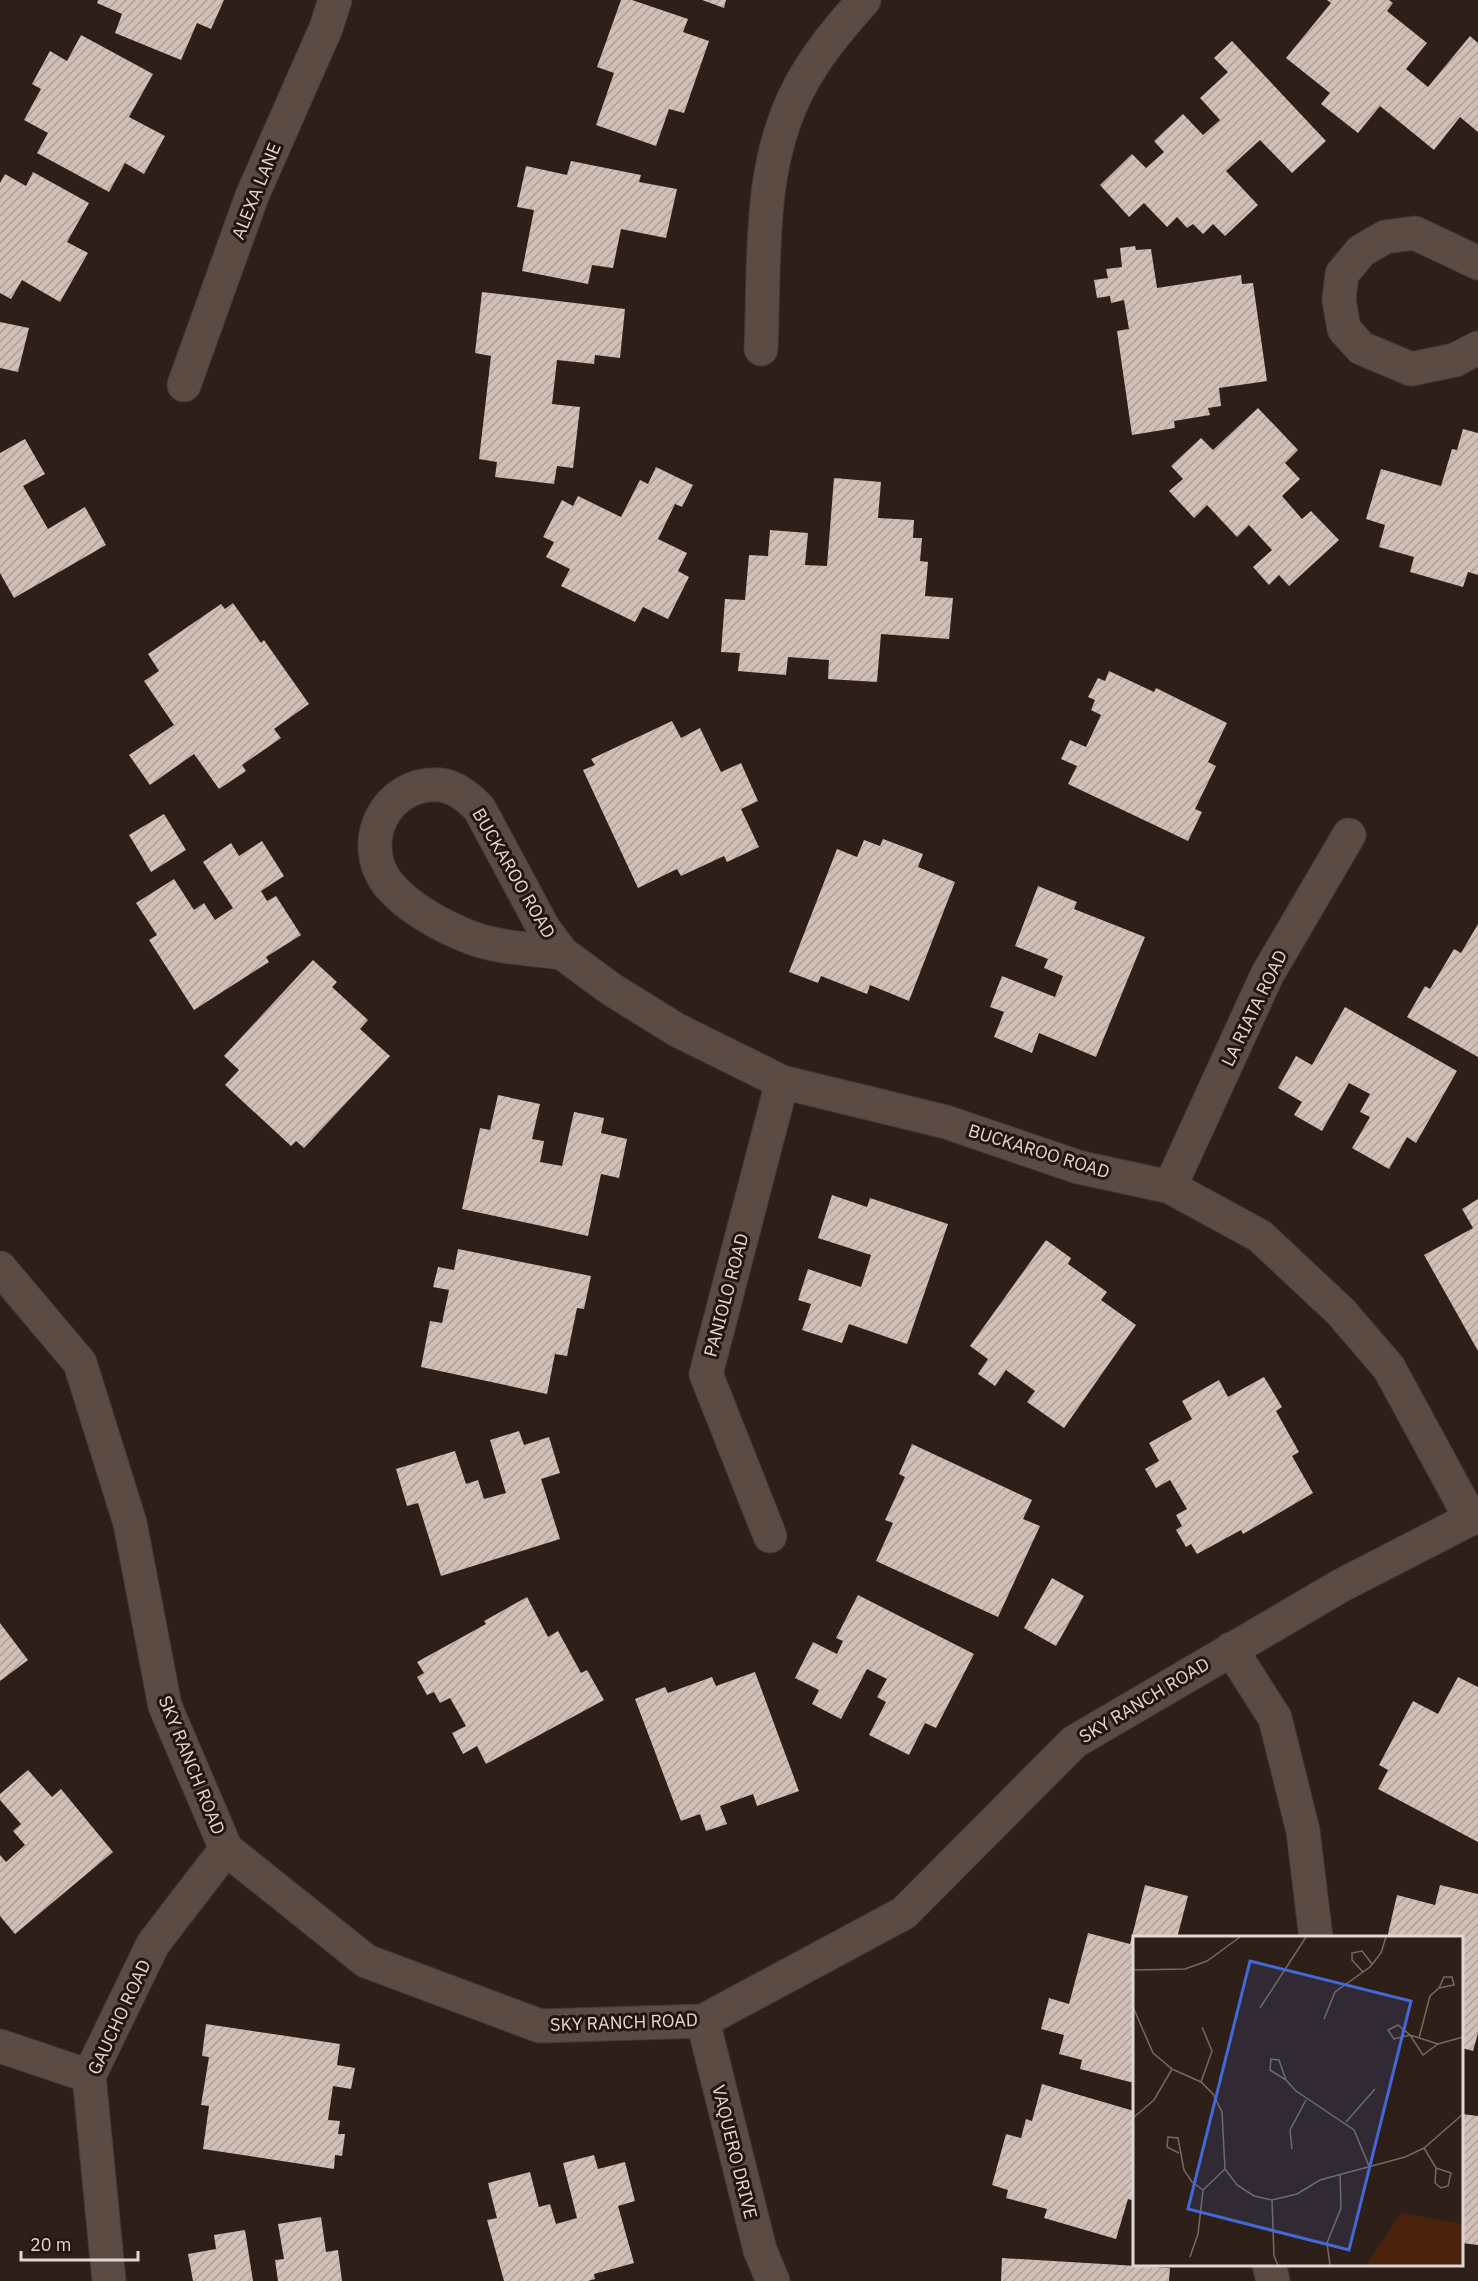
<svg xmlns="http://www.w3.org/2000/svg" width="1478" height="2281" font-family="'IBM Plex Sans',sans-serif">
<defs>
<pattern id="building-hatch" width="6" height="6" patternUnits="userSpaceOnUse" patternTransform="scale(1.5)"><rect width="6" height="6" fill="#d1beb4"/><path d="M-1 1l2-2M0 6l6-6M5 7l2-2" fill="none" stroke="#ae9e97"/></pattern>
</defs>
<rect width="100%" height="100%" fill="#2e1f18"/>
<path fill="url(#building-hatch)" d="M98 0H224L211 29 197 23 181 60 115 33 122 14 97 3Z
M621 0H632L688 19 683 32 709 41 684 113 669 109 656 146 596 125 614 73 597 67Z
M702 0H726L724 8Z
M1327 0H1389L1393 3 1387 11 1427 43 1406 69 1428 87 1470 36 1478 43V132L1460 117 1434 150 1380 106 1358 133 1321 104 1330 93 1286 58 1331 3Z
M81 35 153 74 129 117 165 136 144 174 125 163 109 192 37 153 48 133 24 120 41 89 32 84 50 51 67 61Z
M1232 41 1326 141 1292 173 1260 140 1226 171 1258 205 1225 236 1213 224 1203 234 1193 224 1187 228 1177 217 1167 227 1144 203 1129 217 1100 185 1132 154 1146 168 1164 152 1154 141 1183 114 1203 135 1220 120 1200 98 1228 72 1214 58Z
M571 161 641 175 639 182 677 189 666 238 621 229 613 268 592 265 588 284 522 271 534 210 517 207 526 166 567 175Z
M33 172 89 203 67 242 88 253 60 302 22 280 11 299 0 293V183L5 174 26 186Z
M1135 246 1136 250 1151 249 1157 288 1241 275 1242 284 1253 283 1267 381 1219 388 1221 406 1208 408 1210 415 1174 421 1175 428 1132 435 1117 331 1129 329 1124 300 1111 303 1110 296 1097 298 1094 280 1108 278 1106 269 1122 267 1120 248Z
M482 292 625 309 620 358 595 355 594 364 557 360 552 404 580 407 573 468 557 466 554 484 495 477 497 462 479 459 491 356 475 353Z
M0 322 29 328 18 372 0 368Z
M1258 408 1298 450 1285 463 1300 479 1282 496 1302 519 1311 511 1339 540 1289 586 1279 575 1269 585 1253 567 1272 550 1249 525 1237 537 1207 505 1194 518 1169 491 1183 479 1171 466 1201 438 1213 450Z
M1463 429 1478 433V575L1468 572 1463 587 1410 572 1414 557 1379 547 1385 525 1366 519 1381 469 1441 486 1452 449 1457 450Z
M25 439 45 474 23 486 48 529 85 507 106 545 14 598 0 573V453Z
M656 467 693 485 682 507 675 504 658 539 687 553 678 571 689 577 668 619 643 607 635 622 561 586 570 569 546 557 554 542 543 537 562 500 573 506 578 496 621 517 640 480 648 484Z
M834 478 881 482 878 518 914 520 913 538H922L920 561 928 562 925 596 953 598 949 639 881 634 877 682 828 679 829 660 788 657 786 675 738 671 740 653 721 652 725 599 745 600 749 555 768 556 770 530 808 533 805 565 827 566Z
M233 603 261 643 264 640 309 704 274 729 281 738 242 765 246 771 219 789 194 754 150 785 129 755 174 725 144 681 159 671 148 654 221 604 225 609Z
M1109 671 1154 692 1156 688 1227 723 1208 762 1216 766 1195 809 1202 812 1188 841 1068 784 1077 766 1061 759 1070 740 1086 747 1101 715 1091 710 1095 700 1088 697 1098 678 1105 681Z
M672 721 681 738 700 728 721 772 741 763 758 801 741 809 759 847 727 862 724 856 681 876 677 869 638 888 583 770 595 765 591 759Z
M164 814 186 850 151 872 129 835Z
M883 839 923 854 918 867 955 882 909 1001 870 985 867 994 821 976 818 983 789 972 837 849 857 857 864 840 880 846Z
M262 841 284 876 261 891 267 901 276 896 301 935 266 957 269 962 194 1010 149 940 157 935 136 903 174 879 194 910 204 903 215 920 233 908 203 862 231 843 239 856Z
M1038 886 1077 902 1074 909 1145 937 1096 1057 1039 1033 1032 1053 994 1037 1004 1012 990 1007 1002 976 1055 997 1063 976 1044 968 1048 959 1015 946Z
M1478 924V1057L1407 1017 1425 986 1430 989 1454 949 1461 953Z
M313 960 337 982 332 987 368 1020 360 1029 390 1056 304 1148 296 1141 291 1146 225 1085 239 1070 224 1056Z
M1345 1007 1457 1071 1416 1143 1407 1137 1389 1169 1352 1148 1370 1117 1360 1112 1370 1094 1349 1083 1322 1131 1294 1115 1302 1102 1278 1088 1296 1056 1312 1065Z
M498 1095 540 1104 532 1139 544 1141 540 1162 562 1166 574 1112 604 1118 601 1133 627 1139 619 1178 601 1174 588 1236 462 1209 480 1128 490 1130Z
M832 1195 867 1207 870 1198 948 1224 907 1344 849 1324 842 1343 802 1330 811 1304 798 1300 808 1269 861 1287 871 1255 818 1238Z
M1478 1199V1351L1424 1255 1473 1228 1462 1209Z
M1046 1240 1071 1258 1068 1264 1107 1292 1101 1300 1136 1325 1064 1428 1027 1402 1035 1391 1006 1370 995 1386 978 1374 988 1359 970 1346Z
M458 1249 591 1276 584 1309 577 1308 567 1356 555 1354 547 1394 421 1367 430 1321 442 1323 449 1290 433 1287 438 1267 454 1270Z
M1264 1377 1282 1407 1276 1411 1299 1452 1292 1456 1313 1493 1243 1534 1241 1530 1197 1554 1191 1544 1186 1547 1176 1530 1182 1526 1176 1515 1187 1509 1170 1480 1156 1488 1145 1469 1159 1461 1149 1443 1192 1419 1182 1401 1219 1380 1228 1397Z
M519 1431 524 1445 549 1437 560 1473 541 1479 560 1539 441 1576 418 1503 407 1506 396 1469 455 1451 466 1484 478 1480 484 1499 506 1493 490 1440Z
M912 1444 1032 1500 1023 1519 1040 1526 998 1617 876 1561 893 1523 885 1520 905 1477 899 1474Z
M1052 1578 1084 1596 1056 1646 1024 1628Z
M858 1595 974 1654 936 1728 925 1723 909 1755 869 1735 886 1702 877 1697 887 1679 867 1669 841 1719 812 1704 819 1690 795 1678 813 1642 837 1654 843 1641 836 1638Z
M527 1597 548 1637 558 1631 581 1673 587 1670 604 1700 486 1764 477 1746 463 1754 452 1733 466 1726 450 1698 440 1703 434 1692 427 1695 417 1677 424 1673 417 1662 486 1624 484 1621Z
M0 1623 28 1660 0 1681Z
M755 1672 799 1791 757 1806 753 1794 720 1806 727 1824 706 1831 700 1814 681 1821 635 1699 665 1687 668 1693 712 1677 716 1686Z
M1458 1677 1478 1687V1842L1378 1789 1388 1770 1379 1765 1413 1701 1438 1714Z
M28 1770 52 1797 61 1789 113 1852 15 1934 0 1916V1855L6 1862 25 1845 13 1831 21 1824 0 1800V1794Z
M1145 1885 1188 1896 1177 1938H1134V2083L1080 2069 1082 2060 1059 2054 1064 2035 1041 2029 1049 1998 1069 2004 1088 1933 1130 1944Z
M1440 1885 1478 1894V2033L1473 2051 1462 2048V1938H1387L1397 1895 1435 1905Z
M206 2024 340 2044 337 2065 355 2068 351 2089 333 2086 328 2120 340 2121 338 2134H345L342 2156 335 2155 334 2169 203 2149 209 2106 201 2105 209 2057 202 2056Z
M1042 2084 1134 2111V2201L1128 2199 1116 2239 1044 2218 1047 2209 1006 2198 1008 2190 992 2185 1006 2134 1021 2138 1026 2119 1032 2121Z
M1462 2114 1478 2116V2245L1462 2243Z
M594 2155 598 2169 625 2162 635 2201 618 2206 634 2263 594 2274 595 2279 588 2281H504L487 2220 497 2218 488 2183 530 2172 539 2207 550 2204 556 2224 577 2218 563 2163Z
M321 2217 326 2252 338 2250 342 2281H278L275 2260 284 2259 278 2224Z
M245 2230 253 2281H193L188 2254 216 2249 214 2235Z
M1002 2258 1170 2268 1169 2281H1001Z"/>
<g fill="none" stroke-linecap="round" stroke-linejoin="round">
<g stroke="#463a35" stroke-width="35">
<path id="minor" d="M1478 263 1415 233 1385 237 1361 251 1342 274 1339 300 1344 329 1361 348 1411 369 1455 360 1478 348
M761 349C765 262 757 167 799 88 816 55 840 27 864 0
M184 385 252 196 326 28 335 0
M562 953C533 949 499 948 472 938 443 927 408 908 388 884 356 842 386 781 440 785 455 786 469 798 479 808L544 929 562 953 611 989 677 1030 782 1082 946 1122 1078 1167 1170 1187 1260 1236 1341 1312 1389 1368 1471 1519
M1170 1187 1267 975 1349 835
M0 1268 80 1363 130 1523 165 1706 226 1849 366 1961 540 2026 703 2021 904 1913 1074 1742 1342 1585 1478 1515
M770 1536 706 1374 782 1082
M1231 1649 1275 1718 1303 1831 1316 1938
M703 2021 760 2250 773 2281
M0 2046 89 2076
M1269 2264 1273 2281
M109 2281 89 2076 153 1944 226 1849"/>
</g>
<use href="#minor" stroke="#5c4b43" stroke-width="33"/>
</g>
<g text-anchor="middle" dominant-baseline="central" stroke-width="6" stroke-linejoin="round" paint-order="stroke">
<g font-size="18" fill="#e1d7d2" stroke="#24160f">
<text transform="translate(256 191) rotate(-68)">ALEXA LANE</text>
<text transform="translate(514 873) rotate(60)">BUCKAROO ROAD</text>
<text transform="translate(1254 1008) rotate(-64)">LA RIATA ROAD</text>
<text transform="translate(1039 1151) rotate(17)">BUCKAROO ROAD</text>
<text transform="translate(726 1295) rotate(-75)">PANIOLO ROAD</text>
<text transform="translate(1144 1700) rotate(-31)">SKY RANCH ROAD</text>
<text transform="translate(192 1765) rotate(68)">SKY RANCH ROAD</text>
<text transform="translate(119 2017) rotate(-65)">GAUCHO ROAD</text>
<text transform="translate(624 2022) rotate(-2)">SKY RANCH ROAD</text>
<text transform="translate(735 2152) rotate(76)">VAQUERO DRIVE</text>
</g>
</g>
<g transform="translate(1133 1936)">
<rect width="330" height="330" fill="#2e1f18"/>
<path d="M268 277 330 288V329H233Z" fill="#4b230d"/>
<path fill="none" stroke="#766962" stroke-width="1.5" d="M0 34 52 33 74 25 107 1M230 36 219 24V17L229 15 239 28M0 71 20 117 39 133 68 146 80 158 89 176 92 233 104 249 121 260 139 264 164 258 187 244 272 221 291 212 330 178M127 72 173 1M191 83 202 56 237 31 248 17 253 1M286 102 297 60 306 52 321 49 319 41H311L306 52M305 108 277 99 261 103 255 94 265 89 277 99 290 119 305 108 330 101M153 144 137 134 138 123 146 124 153 144 163 155 221 194 236 230M68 146 79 115 69 91M0 182 21 164 39 133M213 186 242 153M291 212 303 232 302 247 308 252 315 250 318 237 303 232M159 213 157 194 173 164M46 217 34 211 35 201 45 202 51 234 59 246 70 254M139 264 141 320 145 329M57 321 65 298 70 254 92 233M197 329 194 307 208 272 207 238"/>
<path fill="#4469d7" fill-opacity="0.15" stroke="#4469d7" stroke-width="3" d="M117 25 278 65 216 314 55 273Z"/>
<rect width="330" height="330" fill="none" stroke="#e1d7d2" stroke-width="3"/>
</g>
<path d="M21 2251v9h117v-9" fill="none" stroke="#e1d7d2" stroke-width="3"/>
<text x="30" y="2251" font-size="18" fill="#e1d7d2" stroke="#24160f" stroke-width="4.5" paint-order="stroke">20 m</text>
</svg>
